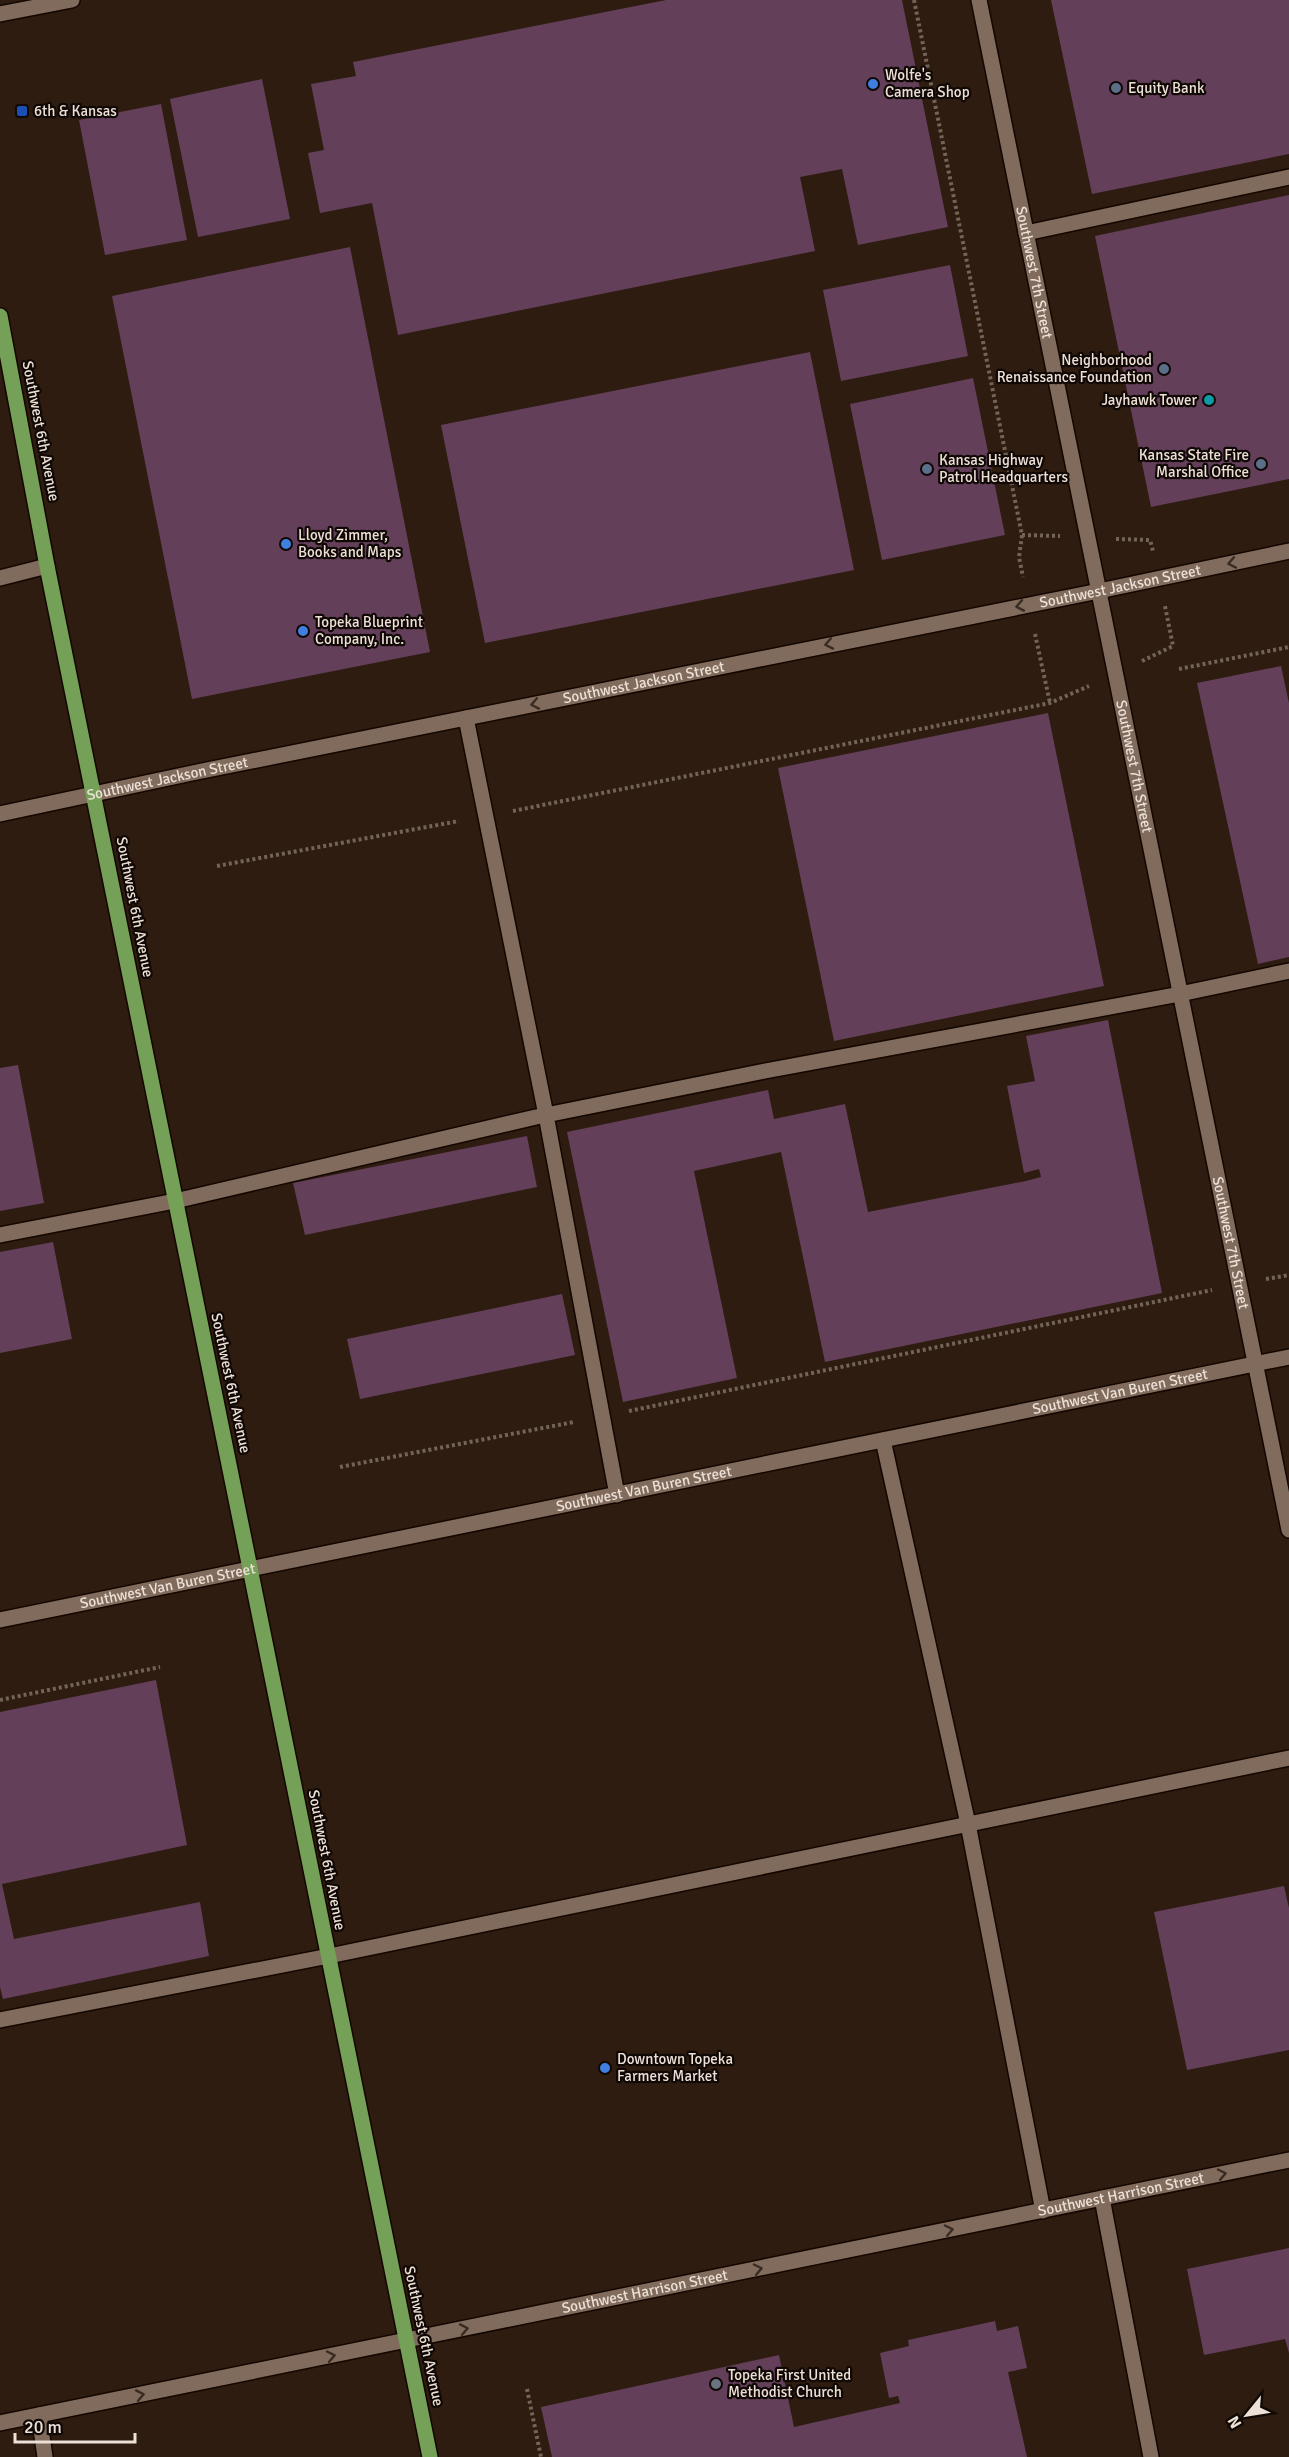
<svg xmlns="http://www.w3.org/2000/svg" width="1289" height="2457" font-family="Signika,sans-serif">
<rect width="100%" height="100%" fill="#2d1c0f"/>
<path fill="#633f5a" d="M666 0H902L948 227 858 245 842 169 800 177 815 251 398 335 372 203 320 213 308 153 324 150 311 84 356 76 353 62Z
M1051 0H1289V154L1092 194Z
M262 79 290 219 198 237 170 99Z
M161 104 187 240 105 255 79 120Z
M1289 195V479L1151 507 1095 236Z
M350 247 430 652 192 699 112 296Z
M950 265 968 356 841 381 823 290Z
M810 352 854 570 485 643 441 425Z
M973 378 1005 535 882 560 850 404Z
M1281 666 1289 703V957L1258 964 1197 683Z
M1048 713 1104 986 834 1041 778 768Z
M1108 1020 1162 1293 825 1362 781 1152 694 1171 737 1378 623 1402 567 1132 768 1090 774 1119 845 1104 868 1212 1026 1181 1041 1177 1039 1169 1024 1173 1007 1086 1035 1081 1026 1036Z
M18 1065 44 1203 0 1211V1068Z
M527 1136 537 1187 305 1235 293 1183Z
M53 1242 72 1339 0 1353V1252Z
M562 1294 575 1355 360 1399 347 1339Z
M156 1680 187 1845 2 1884 14 1939 200 1902 209 1956 3 1999 0 1987V1712Z
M1284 1886 1289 1908V2050L1187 2070 1154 1912Z
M1289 2248V2353L1285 2339 1204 2355 1187 2269Z
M995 2321 997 2331 1018 2326 1027 2368 1008 2372 1027 2457H552L541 2407 779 2355 794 2427 900 2403 898 2396 889 2398 880 2353 909 2346 908 2340Z"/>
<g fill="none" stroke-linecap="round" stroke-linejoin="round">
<g stroke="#140600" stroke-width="18">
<path id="lane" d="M1026 233 1289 177
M0 578 47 566
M466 718 546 1115 617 1495
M0 1235 175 1201 536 1117 765 1071 1180 994 1289 971
M883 1440 968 1824 1043 2211
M0 2020 329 1956 1289 1758
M1102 2198 1151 2457
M39 2415 45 2457"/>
</g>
<g stroke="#140600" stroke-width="18">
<g id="street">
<path id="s1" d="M979 0 1289 1530"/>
<path id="s2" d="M0 814 197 772 1099 591 1289 551"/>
<path id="s3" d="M0 1620 1289 1357"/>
</g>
</g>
<g stroke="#140600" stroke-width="18">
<g id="secondary">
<path d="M0 14 72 0"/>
<path id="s4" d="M0 2423 1289 2160"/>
</g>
</g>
<g stroke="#140600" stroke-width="18">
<path id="primary" d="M0 316 47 566 430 2457"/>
</g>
<path stroke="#736458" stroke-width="4" stroke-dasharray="3 3" stroke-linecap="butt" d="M914 0 1022 535 1019 557 1023 577
M1022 535 1060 536
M1116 539 1150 540 1153 551
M1035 634 1050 703
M1142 661 1173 646 1165 606
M1179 669 1289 647
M513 811 1050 703 1089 686
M217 866 459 821
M1266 1279 1289 1275
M629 1411 1212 1290
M340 1467 574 1422
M0 1700 160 1667
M527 2389 541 2457"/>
<use href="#lane" stroke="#806b5c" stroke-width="15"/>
<use href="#street" stroke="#806b5c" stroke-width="15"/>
<use href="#secondary" stroke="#806b5c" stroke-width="15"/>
<use href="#primary" stroke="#75a057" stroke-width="15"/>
</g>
<defs><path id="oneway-chevron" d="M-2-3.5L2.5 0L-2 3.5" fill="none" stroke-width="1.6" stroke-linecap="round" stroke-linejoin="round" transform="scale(1.5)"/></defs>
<g stroke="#372b23">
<use href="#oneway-chevron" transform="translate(1232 563) rotate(169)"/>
<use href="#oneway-chevron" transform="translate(1020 606) rotate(169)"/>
<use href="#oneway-chevron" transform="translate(829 644) rotate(169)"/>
<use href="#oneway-chevron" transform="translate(535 704) rotate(169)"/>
<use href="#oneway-chevron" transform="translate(1222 2174) rotate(-12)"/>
<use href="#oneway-chevron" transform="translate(949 2230) rotate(-12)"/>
<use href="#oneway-chevron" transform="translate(758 2269) rotate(-12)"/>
<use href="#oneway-chevron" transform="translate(464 2329) rotate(-11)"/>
<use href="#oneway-chevron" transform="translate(331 2356) rotate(-12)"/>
<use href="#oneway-chevron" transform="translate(140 2395) rotate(-11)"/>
</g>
<g fill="#3f7fe0" stroke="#100804" stroke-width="2">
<circle cx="873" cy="84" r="6"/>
<circle cx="286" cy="544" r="6"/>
<circle cx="303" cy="631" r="6"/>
<circle cx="605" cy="2068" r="6"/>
</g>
<g fill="#5c6f8a" stroke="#100804" stroke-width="2">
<circle cx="1116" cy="88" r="6"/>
<circle cx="1164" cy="369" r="6"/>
<circle cx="1261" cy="464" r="6"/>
<circle cx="927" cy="469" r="6"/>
</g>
<rect fill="#1a4fb4" stroke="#100804" stroke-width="2" x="16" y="105" width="12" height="12" rx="3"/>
<circle fill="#0f9aa8" stroke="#100804" stroke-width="2" cx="1209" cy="400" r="6"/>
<circle fill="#6b7280" stroke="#100804" stroke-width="2" cx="716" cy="2384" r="6"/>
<g text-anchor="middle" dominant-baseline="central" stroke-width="4.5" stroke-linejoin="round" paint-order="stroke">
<g font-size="15" fill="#ece0d7" stroke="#100804" text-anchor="start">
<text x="885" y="75">Wolfe's<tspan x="885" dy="17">Camera Shop</tspan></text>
<text x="1128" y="88">Equity Bank</text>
<text x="34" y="111">6th &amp; Kansas</text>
<text x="1152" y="360" text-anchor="end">Neighborhood<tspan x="1152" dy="17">Renaissance Foundation</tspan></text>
<text x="1197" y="400" text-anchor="end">Jayhawk Tower</text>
<text x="1249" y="455" text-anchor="end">Kansas State Fire<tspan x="1249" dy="17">Marshal Office</tspan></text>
<text x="939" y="460">Kansas Highway<tspan x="939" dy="17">Patrol Headquarters</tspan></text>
<text x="298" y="535">Lloyd Zimmer,<tspan x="298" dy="17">Books and Maps</tspan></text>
<text x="315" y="622">Topeka Blueprint<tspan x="315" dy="17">Company, Inc.</tspan></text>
<text x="617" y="2059">Downtown Topeka<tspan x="617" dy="17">Farmers Market</tspan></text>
<text x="728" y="2375">Topeka First United<tspan x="728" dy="17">Methodist Church</tspan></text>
</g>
<g font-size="15" fill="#ece0d7" stroke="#100804">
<text stroke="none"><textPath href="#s1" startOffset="278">Southwest 7th Street</textPath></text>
<text transform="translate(41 431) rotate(79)">Southwest 6th Avenue</text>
<text stroke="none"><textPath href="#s2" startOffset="1143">Southwest Jackson Street</textPath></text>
<text stroke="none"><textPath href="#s2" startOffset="657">Southwest Jackson Street</textPath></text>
<text stroke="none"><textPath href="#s1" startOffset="782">Southwest 7th Street</textPath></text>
<text stroke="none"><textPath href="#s2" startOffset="171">Southwest Jackson Street</textPath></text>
<text transform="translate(135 907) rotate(79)">Southwest 6th Avenue</text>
<text stroke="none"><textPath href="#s1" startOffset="1268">Southwest 7th Street</textPath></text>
<text transform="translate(231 1383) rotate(78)">Southwest 6th Avenue</text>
<text stroke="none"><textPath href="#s3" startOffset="1143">Southwest Van Buren Street</textPath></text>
<text stroke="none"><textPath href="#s3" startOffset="657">Southwest Van Buren Street</textPath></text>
<text stroke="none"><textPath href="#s3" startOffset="171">Southwest Van Buren Street</textPath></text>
<text transform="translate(327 1860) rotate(79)">Southwest 6th Avenue</text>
<text stroke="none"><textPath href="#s4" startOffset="1144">Southwest Harrison Street</textPath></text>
<text stroke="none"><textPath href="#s4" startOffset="658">Southwest Harrison Street</textPath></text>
<text transform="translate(424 2336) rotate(78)">Southwest 6th Avenue</text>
</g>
</g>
<g transform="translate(1247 2415) rotate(240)" stroke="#100804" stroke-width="4.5" paint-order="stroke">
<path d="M0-4.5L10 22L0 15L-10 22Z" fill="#ece0d7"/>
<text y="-9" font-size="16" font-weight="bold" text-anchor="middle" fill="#ece0d7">N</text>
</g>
<path d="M15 2433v9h120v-9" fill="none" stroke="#ece0d7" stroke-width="3"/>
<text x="24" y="2433" font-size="18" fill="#ece0d7" stroke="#100804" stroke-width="4.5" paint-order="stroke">20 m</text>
</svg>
